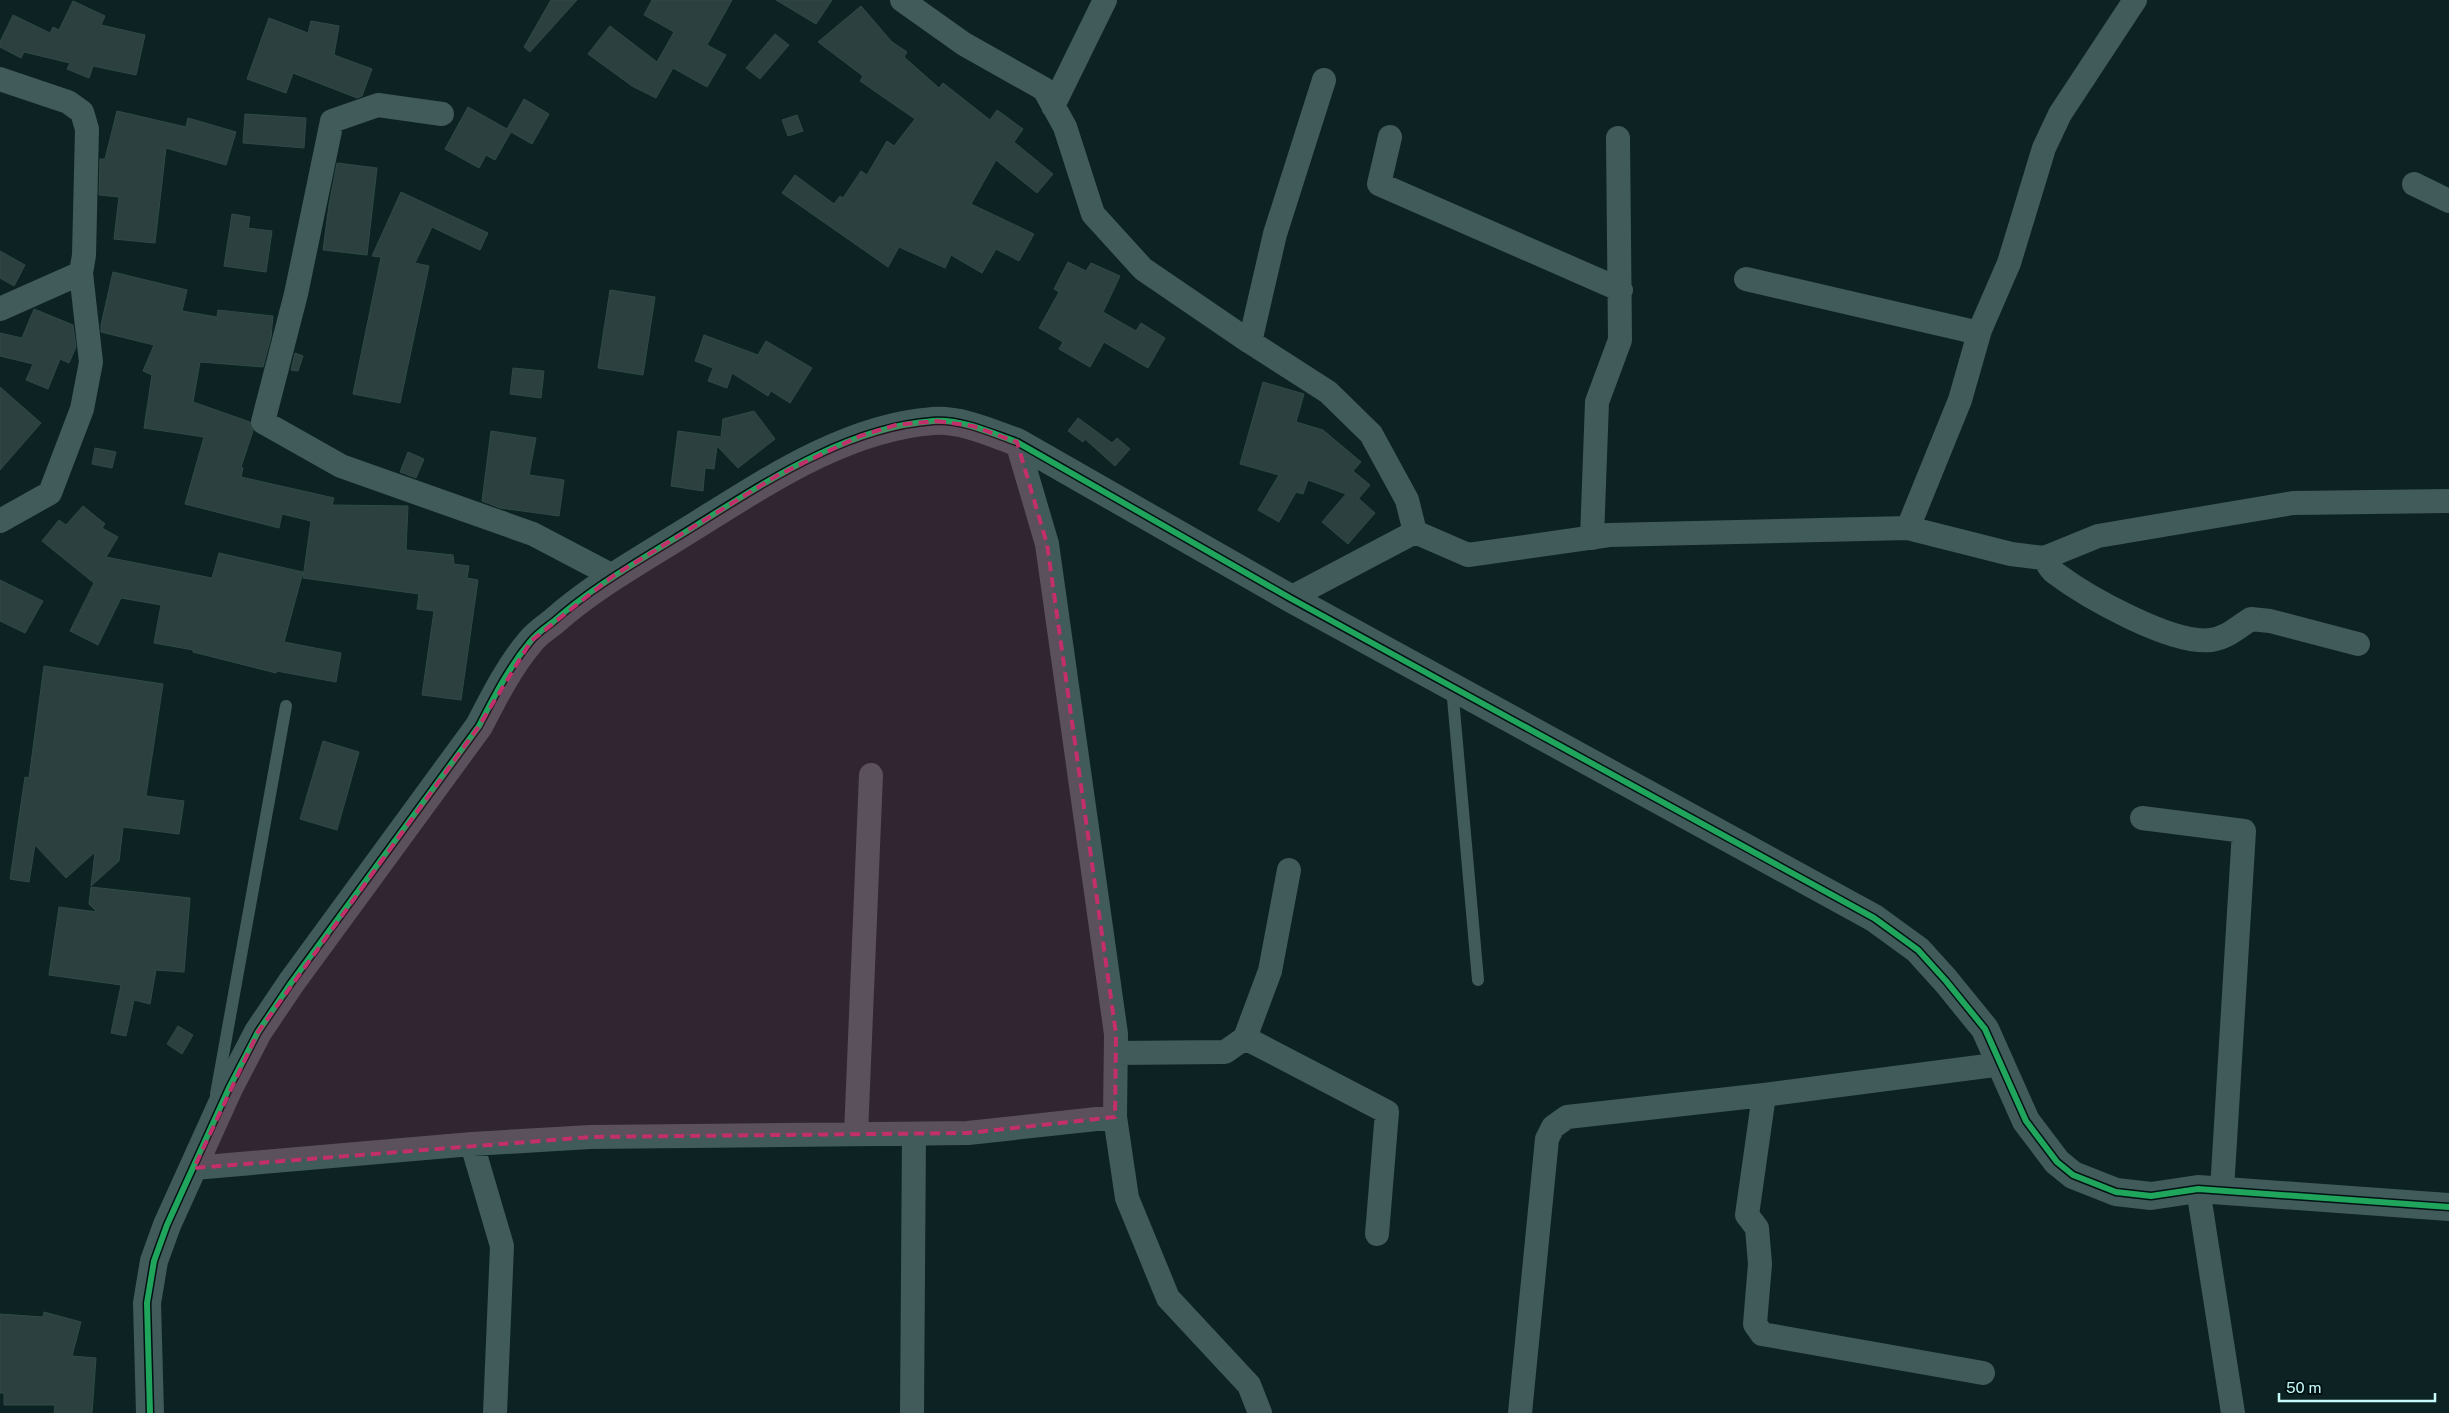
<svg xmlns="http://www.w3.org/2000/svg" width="2449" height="1413" font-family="'Public Sans',sans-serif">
<rect width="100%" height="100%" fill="#0d2323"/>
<path fill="#2b403f" stroke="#2f4a47" d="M551 0H577L530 52 524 47Z
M652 0H732L707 45 726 55 707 87 673 68 656 98 632 86 588 54 610 26 657 62 674 32 644 15Z
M776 0H832L816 24Z
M73 1 105 16 101 25 145 35 136 75 93 66 89 78 67 69 70 63 24 52 21 58 0 47V42L13 15 50 33 53 27 59 30Z
M861 6 892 42 907 52 904 57 939 88 943 83 990 120 997 110 1023 129 1014 142 1053 174 1037 193 996 160 971 204 1034 234 1019 261 996 249 982 273 951 255 945 268 899 247 888 267 782 193 795 175 834 204 840 196 843 198 861 171 867 175 887 141 894 146 915 119 860 81 863 76 818 42Z
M269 18 308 33 311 21 339 26 334 55 372 69 362 96 357 98 293 73 286 93 247 79Z
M775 34 789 45 760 79 746 68Z
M524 99 549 114 532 144 511 132 495 160 486 155 479 168 445 149 468 107 507 129Z
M117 111 186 127 188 118 236 132 226 165 166 148 155 243 114 239 119 197 99 195 100 159H105Z
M245 114 306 118 304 148 243 143Z
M797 115 803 131 788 136 782 120Z
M337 163 377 168 367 255 323 250 329 205Z
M401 192 488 233 480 250 432 227 415 263 429 266 400 403 353 394 381 257 372 256Z
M232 214 250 217 248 228 272 231 266 272 224 266Z
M0 251 25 265 14 286 0 278Z
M1068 262 1086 271 1091 263 1120 276 1103 312 1136 331 1141 323 1165 338 1148 368 1104 342 1090 367 1059 349 1063 342 1039 328 1059 292 1054 289Z
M113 272 187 290 182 311 217 317 218 310 273 316 271 337 263 367 200 362 193 402 250 422 253 431 241 467 243 468 241 477 334 498 332 505 408 506 406 550 453 555 454 564 469 566 467 578 478 580 461 700 422 695 434 611 417 609 419 594 303 578 311 521 282 514 279 528 185 504 204 437 144 428 152 375 143 371 154 345 101 332V325Z
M610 290 655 297 643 375 598 368Z
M34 309 73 325 76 347 69 363 60 359 48 389 26 380 33 364 0 356V333L22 338Z
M704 335 758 355 766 341 812 368 790 403 771 391 768 396 732 373 727 388 708 381 713 368 695 361Z
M295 353 303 356 298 371 291 370Z
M513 368 544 371 541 398 510 394Z
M1263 382 1304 394 1296 422 1323 430 1361 462 1353 471 1370 485 1359 498 1357 497 1375 513 1348 544 1322 522 1346 494 1308 480 1303 494 1296 492 1279 522 1258 510 1279 475 1240 464Z
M0 387 41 423 0 470Z
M754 411 775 439 738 468 717 446 714 469 705 468 703 491 671 486 678 431 721 437 723 419Z
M1078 418 1112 443 1117 438 1130 449 1115 466 1085 439 1083 442 1068 431Z
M491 431 536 438 529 475 564 480 559 516 500 508 482 501Z
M95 448 116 452 112 468 92 464Z
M408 452 424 459 416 478 400 472Z
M83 506 105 524 102 528 118 537 106 557 212 578 219 553 303 572 284 642 341 653 336 682 277 671 276 673 193 652V650L154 643 161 605 121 598 98 645 70 631 94 583 42 541 59 520 66 525Z
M0 580 43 601 25 633 0 621Z
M44 666 163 684 146 796 184 801 179 834 123 827 119 861 91 886 95 852 66 878 35 845 29 882 10 879 25 777 29 778Z
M323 741 359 752 337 830 300 819Z
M91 887 190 898 184 972 156 970 150 1004 134 1000 126 1036 111 1033 121 985 49 975 59 907 97 912 89 904Z
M178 1026 193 1035 182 1054 167 1044Z
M44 1312 81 1322 72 1356 96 1358 92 1413H54L55 1405H4V1393H0V1314L43 1317Z"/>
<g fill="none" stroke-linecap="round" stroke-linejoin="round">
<path stroke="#415a5a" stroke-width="12" d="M1452 687 1478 980
M216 1094 286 706"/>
<path stroke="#415a5a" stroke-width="24" d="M902 0 964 44 1044 89 1065 127 1093 214 1143 269 1250 342 1328 392 1371 434 1407 500 1415 532 1290 598
M0 79 68 102 82 112 87 129 84 255 81 273 0 309
M1053 106 1105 0
M442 114 378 105 332 121 296 294 263 422 341 466 533 534 613 576
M1390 137 1379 184 1621 290
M2414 184 2449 201
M1746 279 1979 333
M1250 342 1275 234 1324 80
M1017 442 1047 544 1116 1034 1115 1117 1127 1198 1168 1298 1249 1385 1260 1413
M0 521 50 493 82 409 91 362 81 273
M1908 528 2011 554 2044 558 2098 536 2293 503 2449 501
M1415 532 1468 555 1609 535 1908 528 1960 400 1980 330 2009 263 2044 148 2060 114 2135 0
M1592 538 1597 402 1620 340 1618 138
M2044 558C2047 563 2050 569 2055 573 2087 597 2172 645 2211 640 2227 638 2238 627 2251 619L2270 621 2358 644
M2142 818 2244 831 2222 1190
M1245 1038 1387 1112 1377 1234
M1116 1053 1225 1052 1245 1038 1270 971 1289 870
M1764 1095 1747 1215 1757 1228 1760 1264 1755 1324 1762 1334 1983 1373
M856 1134 871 775
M472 1144 502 1246 495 1413
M194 1168 472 1144 590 1137 968 1133 1115 1117
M2198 1189 2233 1413
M912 1413 914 1134
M1520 1413 1547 1139 1553 1127 1567 1117 1764 1095 2002 1064"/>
<path stroke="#415a5a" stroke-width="28" d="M150 1413 147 1303 154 1261 167 1225 229 1088 258 1032 291 983 479 726C494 697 509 667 530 642 536 634 545 628 553 622 590 589 632 565 674 539 753 491 839 428 933 421 962 419 991 433 1017 442L1290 598 1874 918 1918 950 1946 981 1985 1029 2026 1121 2057 1162 2073 1175 2116 1192 2151 1196 2198 1189 2449 1207"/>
<g stroke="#001213" stroke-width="9">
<path id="cycleway" d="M150 1413 147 1303 154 1261 167 1225 229 1088 258 1032 291 983 479 726C494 697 509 667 530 642 536 634 545 628 553 622 590 589 632 565 674 539 753 491 839 428 933 421 962 419 991 433 1017 442L1290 598 1874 918 1918 950 1946 981 1985 1029 2026 1121 2057 1162 2073 1175 2116 1192 2151 1196 2198 1189 2449 1207"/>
</g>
<use href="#cycleway" stroke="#20a55d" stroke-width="6"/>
</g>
<path fill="#c22f6b" fill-opacity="0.2" stroke="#c22f6b" stroke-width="4" stroke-dasharray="10 6" stroke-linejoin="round" d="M936 421 973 426 1017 442 1047 544 1116 1034 1115 1117 968 1133 590 1137 194 1168 258 1032 479 726 531 641 613 576 778 475 860 436 896 425Z"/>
<path d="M2279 1393v8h156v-8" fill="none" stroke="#c7fafb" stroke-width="2.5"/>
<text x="2286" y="1393" font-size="15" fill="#c7fafb" stroke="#001213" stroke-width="4" paint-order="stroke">50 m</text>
</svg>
